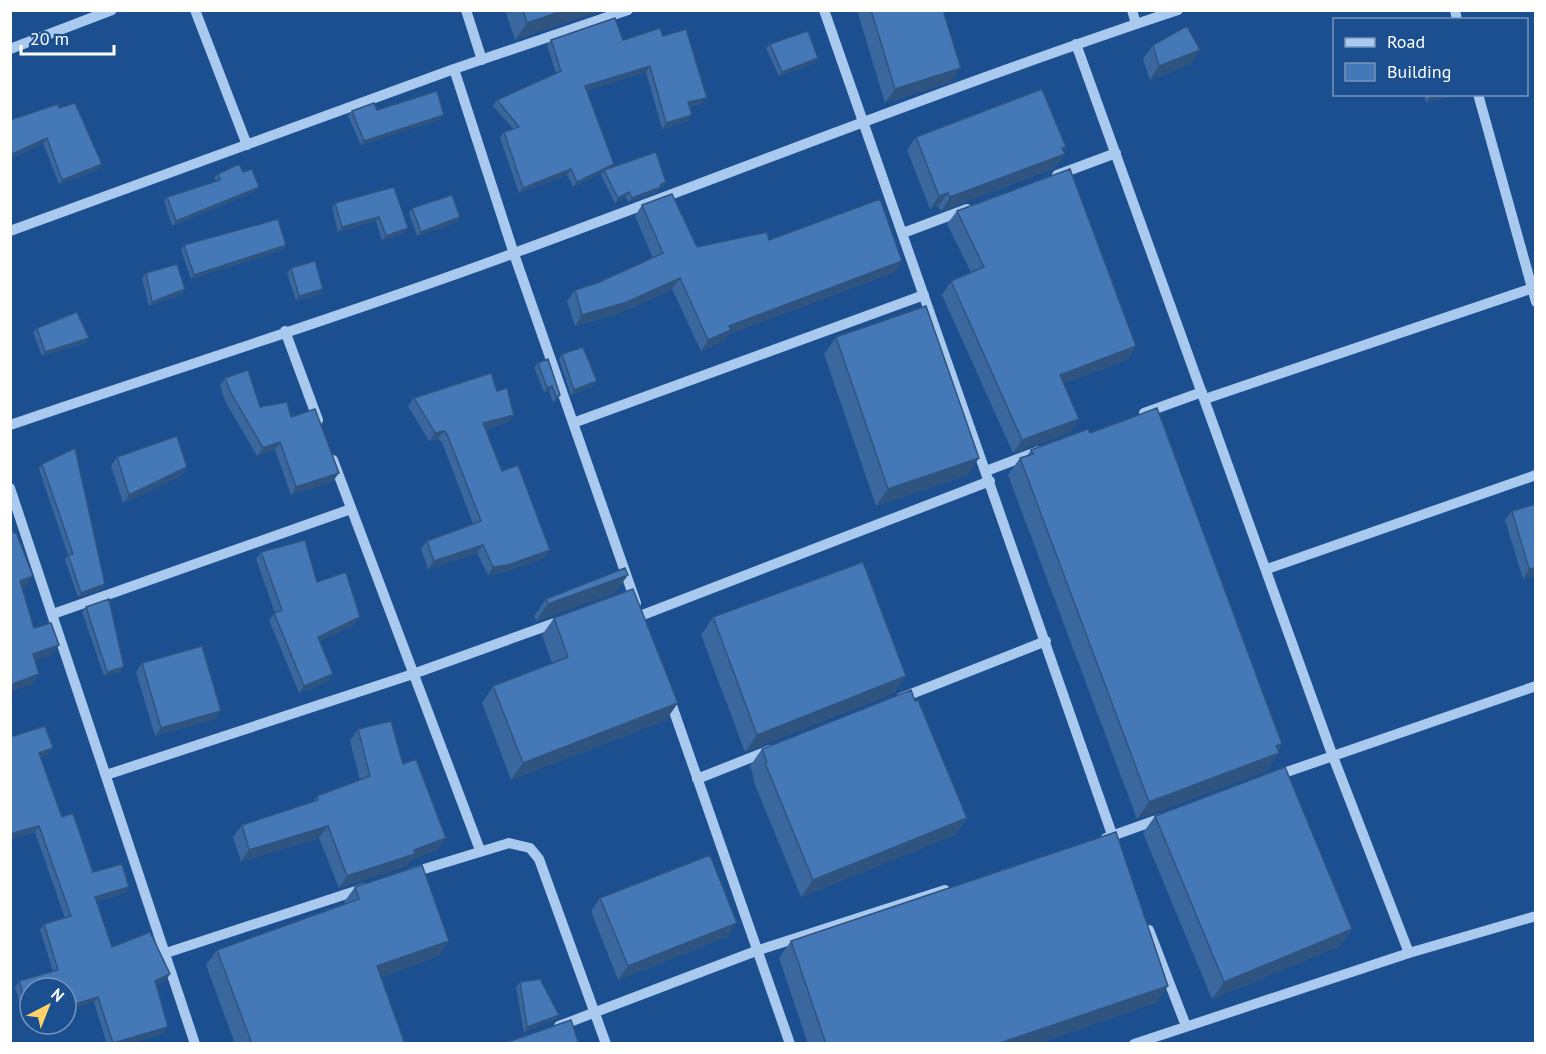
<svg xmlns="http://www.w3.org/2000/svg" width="1546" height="1054" font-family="'PT Sans',sans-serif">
<rect width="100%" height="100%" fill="#1b4f8f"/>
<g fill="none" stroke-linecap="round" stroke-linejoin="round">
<path stroke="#a9c9ee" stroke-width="10" d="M195 10 247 145
M466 10 482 60
M824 10 1115 843
M1132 10 1136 24
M1455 10 1457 20
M1076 44 1332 754 1409 953
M10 49 112 10
M454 69 514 254 636 603
M1478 94 1536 302
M1057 175 1116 153
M10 231 454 69 628 10
M903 233 967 209
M285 331 318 420
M1205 399 1536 287
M1144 413 1202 392
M573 423 924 295
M10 425C179 367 350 314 517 252 737 171 955 84 1178 10
M333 460 480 850
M986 471 1039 451
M10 488 195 1044
M1267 569 1536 475
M53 614 351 509
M640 616 990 481
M669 697 790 1044
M901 698 1046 641
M106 775 413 674 563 620
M1275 776 1536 686
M697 779 770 750
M1106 838 1162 818
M411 873 509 843 530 848 539 859 606 1044
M1149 930 1186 1026
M166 953 365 888
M559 1026 756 951 945 890
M1134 1044 1409 953 1536 916"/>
</g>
<path fill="#3a679d" d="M505 10H603L515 40Z
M857 10H943L951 82 885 103Z
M663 36 703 103 690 107 688 121 662 129 646 72 587 90 611 168 666 182 663 187 660 188 657 192 628 202 626 197 615 203 601 175V174L573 187 567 175 519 193 500 138 504 132 513 129 493 106 497 100 556 73 547 45 551 40H623Z
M770 44 818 58 814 63 779 76 766 48Z
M1153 45 1191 64 1150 80 1143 59Z
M1424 94H1456L1426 103Z
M59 108 99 169 59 184 43 143 10 159V120Z
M377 110 441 119 361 145 348 116 352 111Z
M916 137 1063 150 1065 154 1055 168 941 211 938 206 930 209 907 150Z
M243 172 259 187 256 191 172 226 164 201 167 197 216 181 214 178 218 174Z
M394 187 405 233 382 240 376 221 338 232 332 208 335 203Z
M642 205 697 247 769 240 902 261 895 272 729 334 724 341 701 351 672 289 620 313 575 326 567 301 575 290 597 283 653 258 635 216Z
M412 208 457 222 417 236 409 213Z
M957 211 1136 346 1127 360 1064 383 1079 419 1070 432 1013 453 942 295 951 281 971 272 947 224Z
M184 245H286L283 250 191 279 181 250Z
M291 268 323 289 320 294 296 301 287 273Z
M146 273 185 289 182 294 149 306 142 278Z
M37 328 89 338 85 343 42 356 33 332Z
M836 337 979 458 967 475 876 506 824 354Z
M562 354 593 386 571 395 559 359Z
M548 359 557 400 553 402 549 391 544 392 534 367 538 363Z
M225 378 260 407 291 417 333 481 291 495 275 450 257 456 225 401 220 386Z
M497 391 509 422 486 429 502 471 550 550 544 558 502 573 488 575 477 553 428 569 421 549 427 541 473 524 442 442 438 439 429 441 408 406 414 398Z
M1090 433 1282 744 1268 770 1137 819 1008 475 1020 458 1027 456 1031 450Z
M117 457 187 467 181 476 123 503 111 466Z
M42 464 105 584 102 589 78 597 65 560 68 555 39 469Z
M1512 511 1536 575 1523 579 1505 520Z
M261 552 317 582 355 624 319 641 333 674 328 681 299 693 269 620 275 613 256 559Z
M616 592 536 621 534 616 546 599Z
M86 607 121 672 104 676 82 612Z
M713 617 906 676 894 693 745 752 701 635Z
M554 618 666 720 511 780 482 703 493 686 552 663 542 635Z
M142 663 215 719 155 736 136 672Z
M915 701 967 818 955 835 801 897 753 780 754 778 750 766 762 749Z
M45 726 48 754 41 757 62 817 93 872 129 887 125 893 97 901 112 947 170 974 166 980 156 985 164 1033 127 1044H107L94 1002 30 988V1022L26 1024 15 987 19 981 53 971 40 930 44 924 65 918 35 832 10 839Z
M358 729 403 764 438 850 411 860 407 866 339 888 319 838 241 862 233 837 242 825 313 802 317 796 360 780 350 741Z
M1155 816 1352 929 1340 946 1212 999 1143 833Z
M355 887 439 956 381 977 405 1044H235L206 965 217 950 345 904 344 902Z
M600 898 728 936 618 980 591 911Z
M791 941 1156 1003 1036 1044H808L779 958Z
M520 982 556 1019 524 1032 516 987Z"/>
<path fill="#305480" d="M565 10H603L515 40 527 23Z
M1200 50 1191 64 1150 80 1159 66Z
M818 58 814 63 779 76 782 72Z
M650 66 646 72 582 92 585 86Z
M961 68 951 82 885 103 895 89Z
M1432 94H1456L1426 103Z
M707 98 703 103 684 108 688 102Z
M444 115 441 119 361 145 364 141Z
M692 115 688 121 662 129 666 123Z
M47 138 43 143 10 159V155Z
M1066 147 1059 157 1065 154 1055 168 941 211 950 197Z
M102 164 99 169 59 184 62 180Z
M614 164 610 170H604L601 174 573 187 577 182Z
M571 169 567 175 519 193 523 188Z
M666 182 663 187 660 188 657 192 628 202 632 198Z
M259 187 256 191 172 226 176 221Z
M629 192 626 197 615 203 618 198Z
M948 193 938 206 930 209 939 196Z
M379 217 376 221 338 232 342 227Z
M460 217 457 222 417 236 421 232Z
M408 228 405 233 382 240 386 236Z
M286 245 283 250 191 279 194 275Z
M902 261 895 272 729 334 724 341 701 351 708 340 729 326Z
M680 278 672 289 620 313 575 326 582 315Z
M185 289 182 294 149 306 152 302Z
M323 289 320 294 296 301 299 296Z
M89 338 85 343 42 356 45 352Z
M1136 346 1127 360 1051 388 1060 375Z
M597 381 593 386 571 395 574 390Z
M552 386 549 391 544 392 547 388Z
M560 395 557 400 553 402 556 397Z
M514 415 509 422 478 431 483 423Z
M1079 419 1070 432 1013 453 1022 440Z
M444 431 438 439 429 441 435 433Z
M280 442 275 450 257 456 263 448Z
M979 458 967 475 876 506 888 489Z
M187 467 181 476 123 503 129 495Z
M339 473 333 481 291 495 296 487Z
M483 545 477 553 428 569 434 561Z
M550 550 544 558 502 573 488 575 493 567Z
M1536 568V575L1523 579 1529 569Z
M628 575 616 592 536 621 548 604Z
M33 576 26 586 12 591 20 581Z
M105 584 102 589 78 597 81 593Z
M360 617 355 624 313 645 318 637Z
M59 645 52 655 26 664 33 654Z
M124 667 121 672 104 676 107 672Z
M39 674 32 685 10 692V685Z
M333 674 328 681 299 693 304 686Z
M906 676 894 693 745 752 757 735Z
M678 703 666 720 511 780 523 763Z
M221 711 215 719 155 736 161 728Z
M1282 744 1274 755 1279 753 1268 770 1137 819 1149 802Z
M53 748 48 754 35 759 39 753Z
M967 818 955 835 801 897 813 880Z
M39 826 35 832 10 839V834Z
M328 826 319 838 241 862 249 850Z
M446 838 438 850 411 860 407 866 339 888 347 876Z
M129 887 125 893 91 903 95 897Z
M737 923 728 936 618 980 628 966Z
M1352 929 1340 946 1212 999 1224 982Z
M449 941 439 956 367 982 377 966Z
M170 974 166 980 150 987 155 981Z
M1168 986 1156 1003 1036 1044H997Z
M98 997 94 1002 66 1011V1007Z
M559 1015 556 1019 524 1032 527 1027Z
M168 1027 164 1033 127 1044H112Z"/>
<path fill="#4478b7" stroke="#305480" stroke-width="1.5" d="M523 10H565L527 23Z
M871 10H943L961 68 895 89Z
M615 18 623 40 660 28 663 36 686 29 707 98 688 102 692 115 666 123 650 66 585 86 614 164 577 182 571 169 523 188 504 132 519 127 497 100 561 71 551 40Z
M1187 26 1200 50 1159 66 1153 45Z
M808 31 818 58 782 72 770 44Z
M1042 89 1066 147 1062 148 1065 154 950 197 948 193 939 196 916 137Z
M437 91 444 115 364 141 352 111 374 103 377 110Z
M75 103 102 164 62 180 47 138 10 155V120L58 104 59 108Z
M656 152 666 182 660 185 661 187 632 198 629 192 618 198 604 170Z
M239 164 243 172 252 169 259 187 176 221 167 197 220 180 218 174Z
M1070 169 1136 346 1060 375 1079 419 1022 440 951 281 984 267 957 211Z
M394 187 408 228 386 236 379 217 342 227 335 203Z
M672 194 697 247 767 232 769 240 880 199 902 261 729 326 731 330 708 340 680 278 627 302 582 315 575 290 597 283 663 253 642 205Z
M452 195 460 217 421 232 412 208Z
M278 219 286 245 194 275 184 245Z
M315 261 323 289 299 296 291 268Z
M177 264 185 289 152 302 146 273Z
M926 306 979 458 888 489 836 337Z
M77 312 89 338 45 352 37 328Z
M583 347 597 381 574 390 562 354Z
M548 359 560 395 556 397 552 386 547 388 538 363Z
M248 370 260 407 287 402 291 417 315 409 339 473 296 487 280 442 263 448 231 393 225 378Z
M491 373 497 391 507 388 514 415 483 423 502 471 518 465 550 550 508 565 493 567 483 545 434 561 427 541 481 521 447 434 444 431 435 433 414 398Z
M1157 408 1282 744 1276 746 1279 753 1149 802 1020 458 1033 454 1031 450 1088 429 1090 433Z
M177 436 187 467 129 495 117 457Z
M75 448 105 584 81 593 68 555 73 554 42 464Z
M1536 504V568L1529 569 1512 511Z
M10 524 14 533 16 532 33 576 20 581 34 628 51 623 59 645 33 654 39 674 10 685Z
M305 540 317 582 346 572 360 617 318 637 333 674 304 686 274 613 282 610 261 552Z
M863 562 906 676 757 735 713 617Z
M625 568 628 575 548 604 546 599Z
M633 589 678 703 523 763 493 686 568 657 554 618Z
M109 599 124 667 107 672 86 607Z
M202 646 221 711 161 728 142 663Z
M911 690 915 701 918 700 967 818 813 880 765 763 767 762 762 749Z
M391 721 403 764 416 759 446 838 414 850 415 854 347 876 328 826 249 850 242 825 318 800 317 796 370 776 358 729Z
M45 726 53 748 39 753 62 817 73 813 93 872 122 864 129 887 95 897 112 947 150 932 170 974 155 981 168 1027 113 1043 98 997 66 1007V988H30V1018L19 981 58 970 44 924 71 916 39 826 10 834V737Z
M1285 767 1352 929 1224 982 1155 816Z
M1116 832 1168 986 997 1044H826L791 941Z
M710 855 737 923 628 966 600 898Z
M422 865 449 941 377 966 405 1044H252L217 950 359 899 355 887Z
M540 979 559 1015 527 1027 520 982Z
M571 1020 579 1044H502Z"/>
<rect width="1546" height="1054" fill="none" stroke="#ffffff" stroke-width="24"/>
<rect x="1333" y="18" width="195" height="78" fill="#1b4f8f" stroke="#7695bc" stroke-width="1.5"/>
<rect x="1345" y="38" width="30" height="9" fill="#a9c9ee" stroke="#7695bc" stroke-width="1.5"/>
<text x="1387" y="48" font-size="18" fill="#ffffff">Road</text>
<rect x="1345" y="63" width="30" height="18" fill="#4478b7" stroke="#7695bc" stroke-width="1.5"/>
<text x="1387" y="78" font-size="18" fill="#ffffff">Building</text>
<g transform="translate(48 1006) rotate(42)"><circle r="28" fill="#1b4f8f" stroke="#7695bc" stroke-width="1.5"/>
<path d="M0-4.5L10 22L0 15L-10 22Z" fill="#ffd166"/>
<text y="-9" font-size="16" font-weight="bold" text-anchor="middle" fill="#ffffff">N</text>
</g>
<path d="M21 45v9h93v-9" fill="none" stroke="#ffffff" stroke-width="3"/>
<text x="30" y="45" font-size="18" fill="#ffffff" stroke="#1b4f8f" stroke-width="4.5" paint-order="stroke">20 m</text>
</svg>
